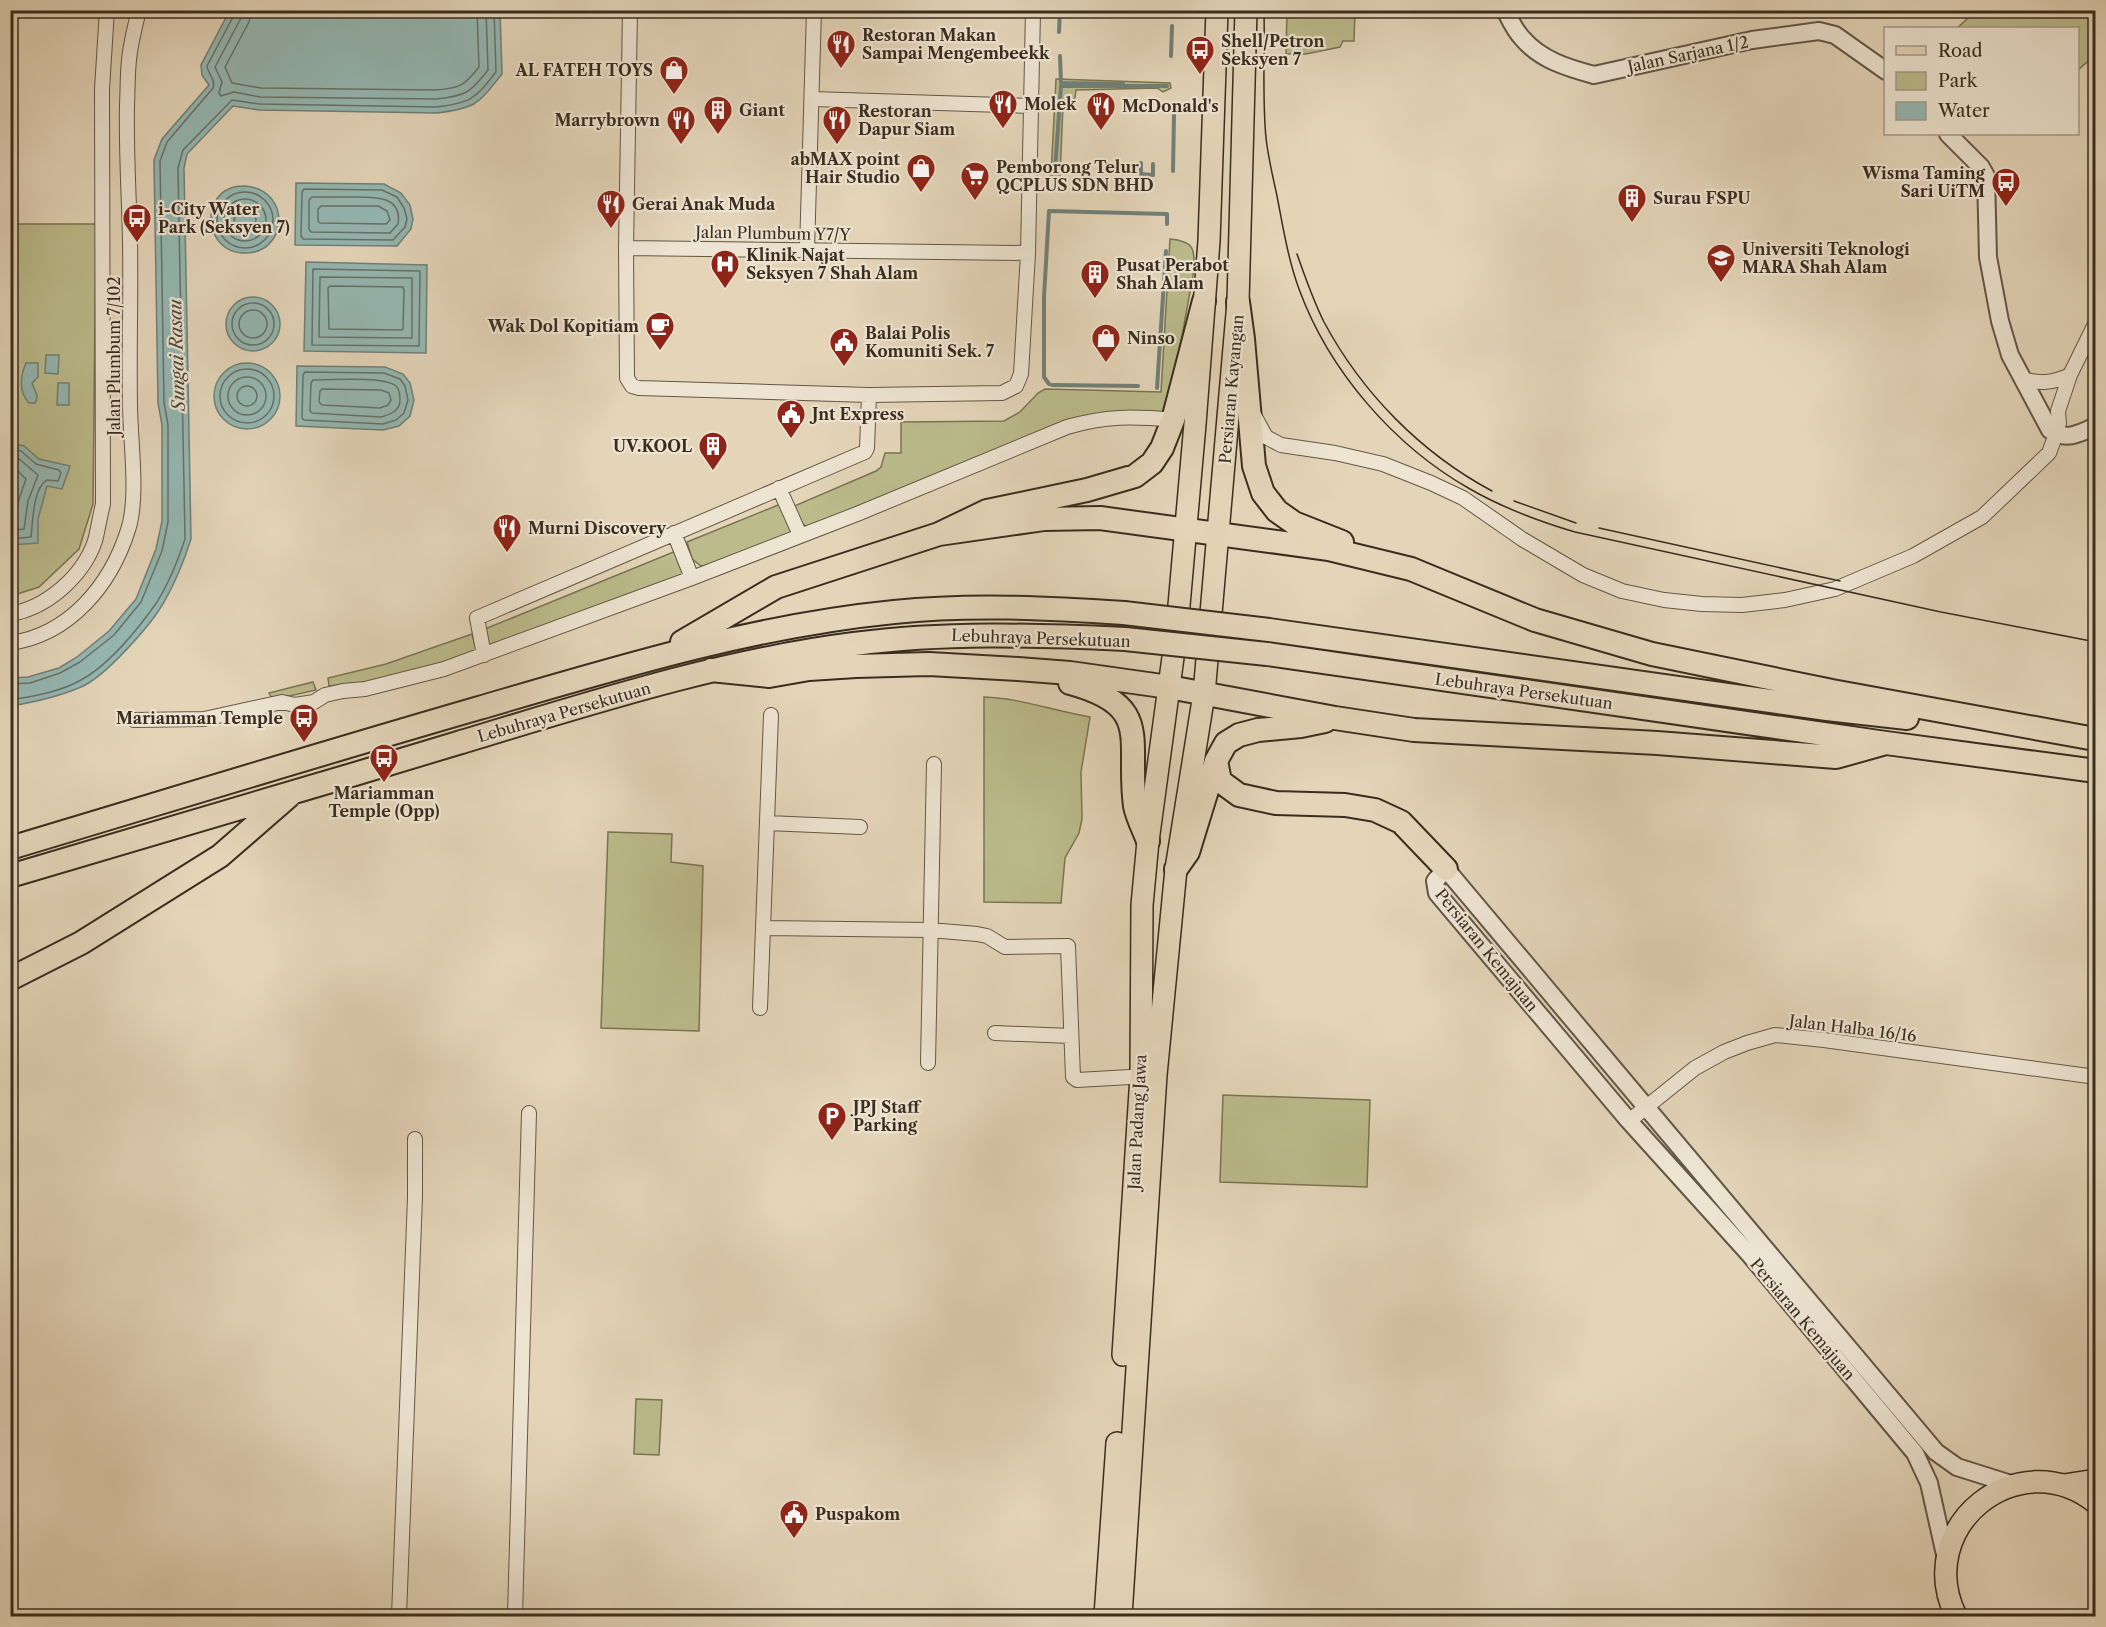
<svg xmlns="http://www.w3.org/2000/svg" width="2106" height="1627" font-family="'Libre Caslon Text',serif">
<rect width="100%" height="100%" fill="#e4d5b9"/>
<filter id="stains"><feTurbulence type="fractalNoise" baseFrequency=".00333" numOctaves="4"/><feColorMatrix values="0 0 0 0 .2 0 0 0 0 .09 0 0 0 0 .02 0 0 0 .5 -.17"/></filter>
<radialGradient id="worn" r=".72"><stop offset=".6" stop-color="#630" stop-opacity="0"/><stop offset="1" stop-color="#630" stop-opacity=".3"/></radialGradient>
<path fill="#bbbb8b" stroke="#7a7455" stroke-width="1.5" d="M1287 11H1355L1354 41H1343L1340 47 1306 54H1286Z
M1976 11H2095V55L2078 70V28H1957Z
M1056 79 1170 83 1171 88 1163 92 1157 88 1076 90 1075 98 1063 106 1060 175H1051Z
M11 224H96L93 504 79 549 39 587 11 596Z
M1170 239C1194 241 1195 249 1194 270L1171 396 1163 416 1113 412 818 525 807 526 801 524 792 507 876 471 881 467 885 453H901V422L1004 421 1020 412 1038 393 1045 389 1161 392Z
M783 503 792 532 713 565 701 566 692 559 687 542Z
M676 551 684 574 584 614 487 648 480 631Z
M472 634 477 652 392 679 329 686 328 678 386 664Z
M313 682 316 690 276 699 271 697 269 693Z
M984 697C1020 698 1054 711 1090 717L1081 772 1082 819 1079 833 1065 858 1061 903 984 902Z
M608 832 672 834 671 862 703 866 699 1031 601 1028Z
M1223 1095 1370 1100 1367 1187 1220 1182Z
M636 1399 662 1400 659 1455 634 1454Z"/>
<path fill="#95b8b3" stroke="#718078" stroke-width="1.5" d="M230 10 500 11 502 74C478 104 477 108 437 113L259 110 233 106 187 154 184 168 191 539C184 561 175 583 164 602 151 625 105 677 81 687 58 697 35 702 11 706V678L28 677 59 668 77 657 109 631 136 599 156 549 162 521V425L158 403 154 160 162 139 209 85 202 75 201 65Z
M296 183 384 184 401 193 410 205 413 219 411 229 397 246 295 245Z
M245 186C293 190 288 256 242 253 206 251 200 199 231 188 235 186 240 186 245 186Z
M306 262 427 265 426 353 304 351Z
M226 324a27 27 0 1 1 54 0a27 27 0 1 1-54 0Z
M46 355H59L58 374 45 373Z
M26 363H38V377L32 383C34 391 40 394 35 403H29C18 391 20 377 26 363Z
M214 396a33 33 0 1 1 66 0a33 33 0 1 1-66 0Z
M297 366 385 367 403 374 410 383 414 400 410 416 399 426 383 430 296 426Z
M58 383H69V405H57Z
M11 443 24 446 39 459 70 466 62 489 47 486 38 519V543L11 545Z"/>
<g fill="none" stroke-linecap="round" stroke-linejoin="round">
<path stroke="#687269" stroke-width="1.5" d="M242 10 241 18 215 67 222 82 219 93 221 96 234 92 260 97 436 99C466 96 470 93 488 70L486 10
M251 10 249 22 225 67 232 83 261 88 436 90C460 88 464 86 479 67L477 10
M304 189 382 190 397 197 404 208 407 219 405 227 393 240 303 239 301 236 302 192Z
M217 220a28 28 0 1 1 56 0a28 28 0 1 1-56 0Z
M312 197C325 197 337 197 350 197 370 197 403 194 398 224L390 233 311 232 309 229V200Z
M224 220a21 21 0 1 1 42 0a21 21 0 1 1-42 0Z
M321 206H378L387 211 390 220 386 224 320 223 318 221V209Z
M234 220a11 11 0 1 1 22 0a11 11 0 1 1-22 0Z
M313 269 420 271 419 346 312 345Z
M320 277 412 278V338L319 337Z
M330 286 403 287 404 290 403 329 401 330 329 329 328 288Z
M232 324a21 21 0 1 1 42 0a21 21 0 1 1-42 0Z
M239 324a14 14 0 1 1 28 0a14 14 0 1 1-28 0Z
M220 396a27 27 0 1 1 54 0a27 27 0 1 1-54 0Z
M305 372 384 373 400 379 405 386 408 400 404 413 396 420 383 424 304 420 302 418 303 375Z
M228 396a19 19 0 1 1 38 0a19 19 0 1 1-38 0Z
M313 380C329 380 385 376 396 386 399 389 400 396 400 400 400 411 391 414 381 417L312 413 310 411 311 383Z
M237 396a10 10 0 1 1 20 0a10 10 0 1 1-20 0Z
M322 389 381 390 389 393 391 400 388 405 380 408 322 405 319 402 320 391Z
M10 449 21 451 36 464 59 470 61 473 58 481 47 480C33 488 33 521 31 537L10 539
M10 456 18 458 38 475 28 501 24 529 10 531
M10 466 15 468 26 479 19 499 15 520 10 522
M10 684 30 683 60 673 80 662 114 635 141 602 162 551 168 522V425L164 402 160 161 167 142 213 88C216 80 208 74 207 66L234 15V10
M10 700C34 696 60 692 81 680 109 665 139 628 157 602 169 583 178 560 185 539L178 168 183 150 232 100 260 104 436 107C471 103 475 99 496 72L494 10"/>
<path stroke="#718078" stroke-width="4" d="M1059 32 1060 10
M1060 56 1061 83 1123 84
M1171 56 1172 26
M1141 163V174L1153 175V164
M1055 170 1061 86H1167
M1173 171 1174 114
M1049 384 1044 377V297L1049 211 1167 214V224
M1052 385 1138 386
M1157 388 1166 251"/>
<g stroke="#645746" stroke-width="16">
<path id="minor" d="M630 10 626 248 627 378 632 386 639 388 869 395 1002 393 1016 386 1021 374 1028 253 1033 10
M812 99 1031 106
M626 248 1028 253
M807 250 814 10
M2022 379C2040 384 2053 383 2070 375
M1254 415 1266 437 1281 445 1335 453 1383 464 1431 483 1463 498 1522 539 1583 575 1622 591 1664 600 1702 604 1742 605 1785 600 1835 589 1913 556 1982 517 2049 453 2056 434 2059 423 2058 411 2070 375 2096 322
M779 488 800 535
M674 533 692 578
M10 614C47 608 83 576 95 541 98 529 100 516 103 504L102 89 107 10
M10 643C70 635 111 584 128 530 139 497 130 440 130 404 129 349 131 295 130 241 129 195 126 150 127 105 128 85 127 65 131 46 133 34 136 22 139 10
M484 655 477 618 865 452 867 448 869 395
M134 720 204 719 282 702 295 705 314 702 325 695 343 691 365 689 444 669 692 578 857 514 1067 427C1106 416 1132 416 1173 420
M768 823 860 827
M764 928 930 930 977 934 987 936 1005 947 1068 946 1073 1077 1077 1080 1148 1076
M760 1008 771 715
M995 1033 1071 1036
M928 1063 934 764
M1629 1121 1695 1068 1724 1052 1747 1043 1775 1035 1824 1040 2096 1077
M399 1616 415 1197V1139
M515 1616 529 1113"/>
</g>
<g stroke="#645746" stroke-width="20">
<path id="tertiary" d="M1505 10C1510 20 1515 31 1523 39 1541 60 1568 68 1594 75L1752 40 1819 31 1835 35 1886 71
M1948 134 1981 167 1986 176 1988 257 2000 321 2010 355 2050 430C2066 441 2079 434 2096 426
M1946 1559 1929 1483 1915 1453 1750 1255 1629 1121 1437 893 1435 881 1446 869 1936 1452 1957 1467 2014 1485"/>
</g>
<g stroke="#3a2d1f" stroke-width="24">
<path id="primary" d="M1123 1355 1141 1076 1142 905 1148 841 1177 628 1195 424 1209 241 1217 10
M2064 1485 2096 1480
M1105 1616 1117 1443
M1121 1616 1156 1075 1176 869 1204 694 1238 302 1246 10
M1956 1616C1912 1526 2019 1441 2096 1503"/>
</g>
<g stroke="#3a2d1f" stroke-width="26">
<path id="trunk" d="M1238 302 1243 339 1254 466 1263 493 1277 511 1294 523 1342 542
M939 534 1044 519 1100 518 1329 549 1411 569 1535 620 1652 654 1832 691 2095 739
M1269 630 1827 709 1907 718
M682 642 776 587 939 534 987 511 1087 490 1135 476 1152 463 1162 448 1173 420 1204 301
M1267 654 1886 743 2096 771
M711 670 769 676 809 669 856 666 929 664 1018 669 1070 673 1169 687 1335 718 1414 730 1657 743 1836 757 1886 743
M1070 683C1155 706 1126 740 1135 806 1137 817 1144 830 1148 841
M1216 761 1220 781 1239 795 1276 803 1345 805 1375 810 1401 822 1446 869
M10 848C167 801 323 753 479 708 616 668 752 626 894 612 971 604 1048 608 1124 613
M1176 869 1188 852 1216 761 1226 743 1239 735 1258 730 1301 726 1325 721
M10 876C160 832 309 788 458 743 588 704 719 661 854 644 945 632 1034 635 1125 639
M10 979 81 943 220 856 289 796"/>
</g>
<use href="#minor" stroke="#ede4d2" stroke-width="14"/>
<use href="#tertiary" stroke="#ede4d2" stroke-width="16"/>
<use href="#primary" stroke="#e4d5b9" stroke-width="21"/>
<use href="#trunk" stroke="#e4d5b9" stroke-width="22"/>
<path stroke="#3a2d1f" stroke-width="1.5" d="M1264 10C1265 52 1262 97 1266 138 1268 157 1273 177 1277 196 1283 227 1288 259 1299 289 1329 371 1394 446 1470 489 1503 508 1538 521 1575 532L1941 612 2096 642
M1297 254C1305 277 1313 300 1324 322 1362 393 1421 453 1492 491
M1514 501 1576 523
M1599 528 1840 581"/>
<g stroke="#3a2d1f" stroke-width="26" stroke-linecap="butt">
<path id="trunk-bridge" d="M1124 613 1269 630
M1125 639 1267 654"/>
</g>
<use href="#trunk-bridge" stroke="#e4d5b9" stroke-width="22"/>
</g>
<defs>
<g id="restaurant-pin" transform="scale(1.5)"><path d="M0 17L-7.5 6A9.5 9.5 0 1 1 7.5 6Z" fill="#8f2418" stroke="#ede4d2"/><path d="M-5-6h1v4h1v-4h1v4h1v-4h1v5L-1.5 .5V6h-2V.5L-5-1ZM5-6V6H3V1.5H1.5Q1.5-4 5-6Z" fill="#fff"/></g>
<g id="bus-pin" transform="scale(1.5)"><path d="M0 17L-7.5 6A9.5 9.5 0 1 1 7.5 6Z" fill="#8f2418" stroke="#ede4d2"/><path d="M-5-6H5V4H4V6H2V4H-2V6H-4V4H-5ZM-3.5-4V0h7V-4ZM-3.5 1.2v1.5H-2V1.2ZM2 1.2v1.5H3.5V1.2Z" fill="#fff"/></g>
<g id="shop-pin" transform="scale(1.5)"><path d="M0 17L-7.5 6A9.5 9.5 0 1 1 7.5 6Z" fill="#8f2418" stroke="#ede4d2"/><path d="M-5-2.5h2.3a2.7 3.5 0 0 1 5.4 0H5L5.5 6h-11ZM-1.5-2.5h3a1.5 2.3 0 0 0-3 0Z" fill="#fff"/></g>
<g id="building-pin" transform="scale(1.5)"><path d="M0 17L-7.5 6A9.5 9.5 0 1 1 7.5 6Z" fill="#8f2418" stroke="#ede4d2"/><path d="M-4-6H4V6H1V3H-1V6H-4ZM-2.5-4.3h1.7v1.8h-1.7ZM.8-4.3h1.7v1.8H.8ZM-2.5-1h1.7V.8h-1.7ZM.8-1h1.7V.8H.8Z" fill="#fff"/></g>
<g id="supermarket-pin" transform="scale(1.5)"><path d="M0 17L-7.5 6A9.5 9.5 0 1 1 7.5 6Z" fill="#8f2418" stroke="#ede4d2"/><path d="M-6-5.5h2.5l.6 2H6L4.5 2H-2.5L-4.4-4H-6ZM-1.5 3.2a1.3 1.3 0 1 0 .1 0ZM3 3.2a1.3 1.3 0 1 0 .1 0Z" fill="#fff"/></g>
<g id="university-pin" transform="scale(1.5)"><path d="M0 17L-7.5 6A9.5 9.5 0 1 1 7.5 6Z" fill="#8f2418" stroke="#ede4d2"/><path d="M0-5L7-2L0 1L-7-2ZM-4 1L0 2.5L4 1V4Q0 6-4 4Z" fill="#fff"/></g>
<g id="hospital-pin" transform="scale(1.5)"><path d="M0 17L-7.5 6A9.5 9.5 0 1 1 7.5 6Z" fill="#8f2418" stroke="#ede4d2"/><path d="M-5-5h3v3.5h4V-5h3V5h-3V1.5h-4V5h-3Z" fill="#fff"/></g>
<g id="cafe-pin" transform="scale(1.5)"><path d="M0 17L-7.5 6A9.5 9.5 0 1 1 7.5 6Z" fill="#8f2418" stroke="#ede4d2"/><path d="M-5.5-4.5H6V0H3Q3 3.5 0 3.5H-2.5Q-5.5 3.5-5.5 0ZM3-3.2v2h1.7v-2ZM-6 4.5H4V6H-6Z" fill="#fff"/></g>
<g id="civic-pin" transform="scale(1.5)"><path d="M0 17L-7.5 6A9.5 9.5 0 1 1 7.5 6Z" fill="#8f2418" stroke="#ede4d2"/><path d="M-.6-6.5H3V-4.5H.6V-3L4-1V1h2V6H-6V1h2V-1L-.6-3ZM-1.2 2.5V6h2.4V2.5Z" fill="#fff"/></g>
<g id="parking-pin" transform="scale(1.5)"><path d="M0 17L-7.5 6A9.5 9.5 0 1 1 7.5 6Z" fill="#8f2418" stroke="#ede4d2"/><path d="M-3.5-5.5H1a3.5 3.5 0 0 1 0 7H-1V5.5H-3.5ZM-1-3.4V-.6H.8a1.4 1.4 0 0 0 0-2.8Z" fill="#fff"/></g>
</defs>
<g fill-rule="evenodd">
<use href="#restaurant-pin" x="841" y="44"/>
<use href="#bus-pin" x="1200" y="50"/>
<use href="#shop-pin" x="674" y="70"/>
<use href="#restaurant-pin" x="1003" y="104"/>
<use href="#restaurant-pin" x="1101" y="106"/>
<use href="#building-pin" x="718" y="110"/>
<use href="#restaurant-pin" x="681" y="120"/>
<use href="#restaurant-pin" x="837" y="120"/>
<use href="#shop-pin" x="921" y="168"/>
<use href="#supermarket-pin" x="975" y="176"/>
<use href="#bus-pin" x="2006" y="182"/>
<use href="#building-pin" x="1632" y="198"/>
<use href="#restaurant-pin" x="611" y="204"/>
<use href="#bus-pin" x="137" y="218"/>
<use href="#university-pin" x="1721" y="258"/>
<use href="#hospital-pin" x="725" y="264"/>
<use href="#building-pin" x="1095" y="274"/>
<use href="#cafe-pin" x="660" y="326"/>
<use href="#shop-pin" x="1106" y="338"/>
<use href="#civic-pin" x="844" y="342"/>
<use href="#civic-pin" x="791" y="414"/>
<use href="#building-pin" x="713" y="446"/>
<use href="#restaurant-pin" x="507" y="528"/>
<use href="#bus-pin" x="304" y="718"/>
<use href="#bus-pin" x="384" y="758"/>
<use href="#parking-pin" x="832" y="1116"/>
<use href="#civic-pin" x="794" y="1514"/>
</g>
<g text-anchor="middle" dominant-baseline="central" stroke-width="4.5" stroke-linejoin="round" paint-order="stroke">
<g font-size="16" font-weight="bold" fill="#3a2d1f" stroke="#ede4d2" text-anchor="start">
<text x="862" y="35">Restoran Makan<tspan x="862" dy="18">Sampai Mengembeekk</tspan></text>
<text x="1221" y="41">Shell/Petron<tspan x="1221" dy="18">Seksyen 7</tspan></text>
<text x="653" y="70" text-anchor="end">AL FATEH TOYS</text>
<text x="1024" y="104">Molek</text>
<text x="1122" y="106">McDonald's</text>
<text x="739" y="110">Giant</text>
<text x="858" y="111">Restoran<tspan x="858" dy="18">Dapur Siam</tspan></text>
<text x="660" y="120" text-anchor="end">Marrybrown</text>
<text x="900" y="159" text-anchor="end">abMAX point<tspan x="900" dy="18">Hair Studio</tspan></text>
<text x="996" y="167">Pemborong Telur<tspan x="996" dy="18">QCPLUS SDN BHD</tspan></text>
<text x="1985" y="173" text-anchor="end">Wisma Taming<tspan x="1985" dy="18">Sari UiTM</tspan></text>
<text x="1653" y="198">Surau FSPU</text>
<text x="632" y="204">Gerai Anak Muda</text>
<text x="158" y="209">i-City Water<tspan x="158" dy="18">Park (Seksyen 7)</tspan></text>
<text x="1742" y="249">Universiti Teknologi<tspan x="1742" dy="18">MARA Shah Alam</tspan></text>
<text x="746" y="255">Klinik Najat<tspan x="746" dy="18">Seksyen 7 Shah Alam</tspan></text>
<text x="1116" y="265">Pusat Perabot<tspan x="1116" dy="18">Shah Alam</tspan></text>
<text x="639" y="326" text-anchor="end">Wak Dol Kopitiam</text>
<text x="865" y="333">Balai Polis<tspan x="865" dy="18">Komuniti Sek. 7</tspan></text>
<text x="1127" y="338">Ninso</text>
<text x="812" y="414">Jnt Express</text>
<text x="692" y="446" text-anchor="end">UV.KOOL</text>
<text x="528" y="528">Murni Discovery</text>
<text x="283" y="718" text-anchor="end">Mariamman Temple</text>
<text x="384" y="793" text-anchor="middle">Mariamman<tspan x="384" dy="18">Temple (Opp)</tspan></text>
<text x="853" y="1107">JPJ Staff<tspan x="853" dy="18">Parking</tspan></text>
<text x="815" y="1514">Puspakom</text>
</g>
<g font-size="16" fill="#3a2d1f" stroke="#ede4d2">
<text transform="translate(1688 54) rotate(-12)">Jalan Sarjana 1/2</text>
<text transform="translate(773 233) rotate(1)">Jalan Plumbum Y7/Y</text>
<text transform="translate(114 356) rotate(-90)">Jalan Plumbum 7/102</text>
<text transform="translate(1231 389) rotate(-85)">Persiaran Kayangan</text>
<text transform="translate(1041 638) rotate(2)">Lebuhraya Persekutuan</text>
<text transform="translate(1524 691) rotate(8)">Lebuhraya Persekutuan</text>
<text transform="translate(564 712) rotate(-16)">Lebuhraya Persekutuan</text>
<text transform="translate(1487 950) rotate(51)">Persiaran Kemajuan</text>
<text transform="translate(1853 1028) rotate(7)">Jalan Halba 16/16</text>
<text transform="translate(1137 1122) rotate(-87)">Jalan Padang Jawa</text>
<text transform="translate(1803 1319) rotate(50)">Persiaran Kemajuan</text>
</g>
<g font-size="18" font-style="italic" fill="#4c493d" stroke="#ede4d2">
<text transform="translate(177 355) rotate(-92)">Sungai Rasau</text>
</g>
</g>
<rect width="2106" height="1627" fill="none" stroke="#e4d5b9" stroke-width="36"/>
<rect x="12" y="12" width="2082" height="1603" fill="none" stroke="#3a2d1f" stroke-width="3"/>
<rect x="18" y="18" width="2070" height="1591" fill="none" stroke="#3a2d1f" stroke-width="1.5"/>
<rect x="1884" y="27" width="195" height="108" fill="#ede4d2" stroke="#a59b8a" stroke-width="1.5"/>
<rect x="1896" y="46" width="30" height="9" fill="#e4d5b9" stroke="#a59b8a" stroke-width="1.5"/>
<text x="1938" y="57" font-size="18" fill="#3a2d1f">Road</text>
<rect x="1896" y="72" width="30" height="18" fill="#bbbb8b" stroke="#a59b8a" stroke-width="1.5"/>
<text x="1938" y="87" font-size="18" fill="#3a2d1f">Park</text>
<rect x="1896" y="102" width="30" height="18" fill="#95b8b3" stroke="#a59b8a" stroke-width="1.5"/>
<text x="1938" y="117" font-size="18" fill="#3a2d1f">Water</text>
<rect width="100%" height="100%" filter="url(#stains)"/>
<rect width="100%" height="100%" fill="url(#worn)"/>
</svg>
